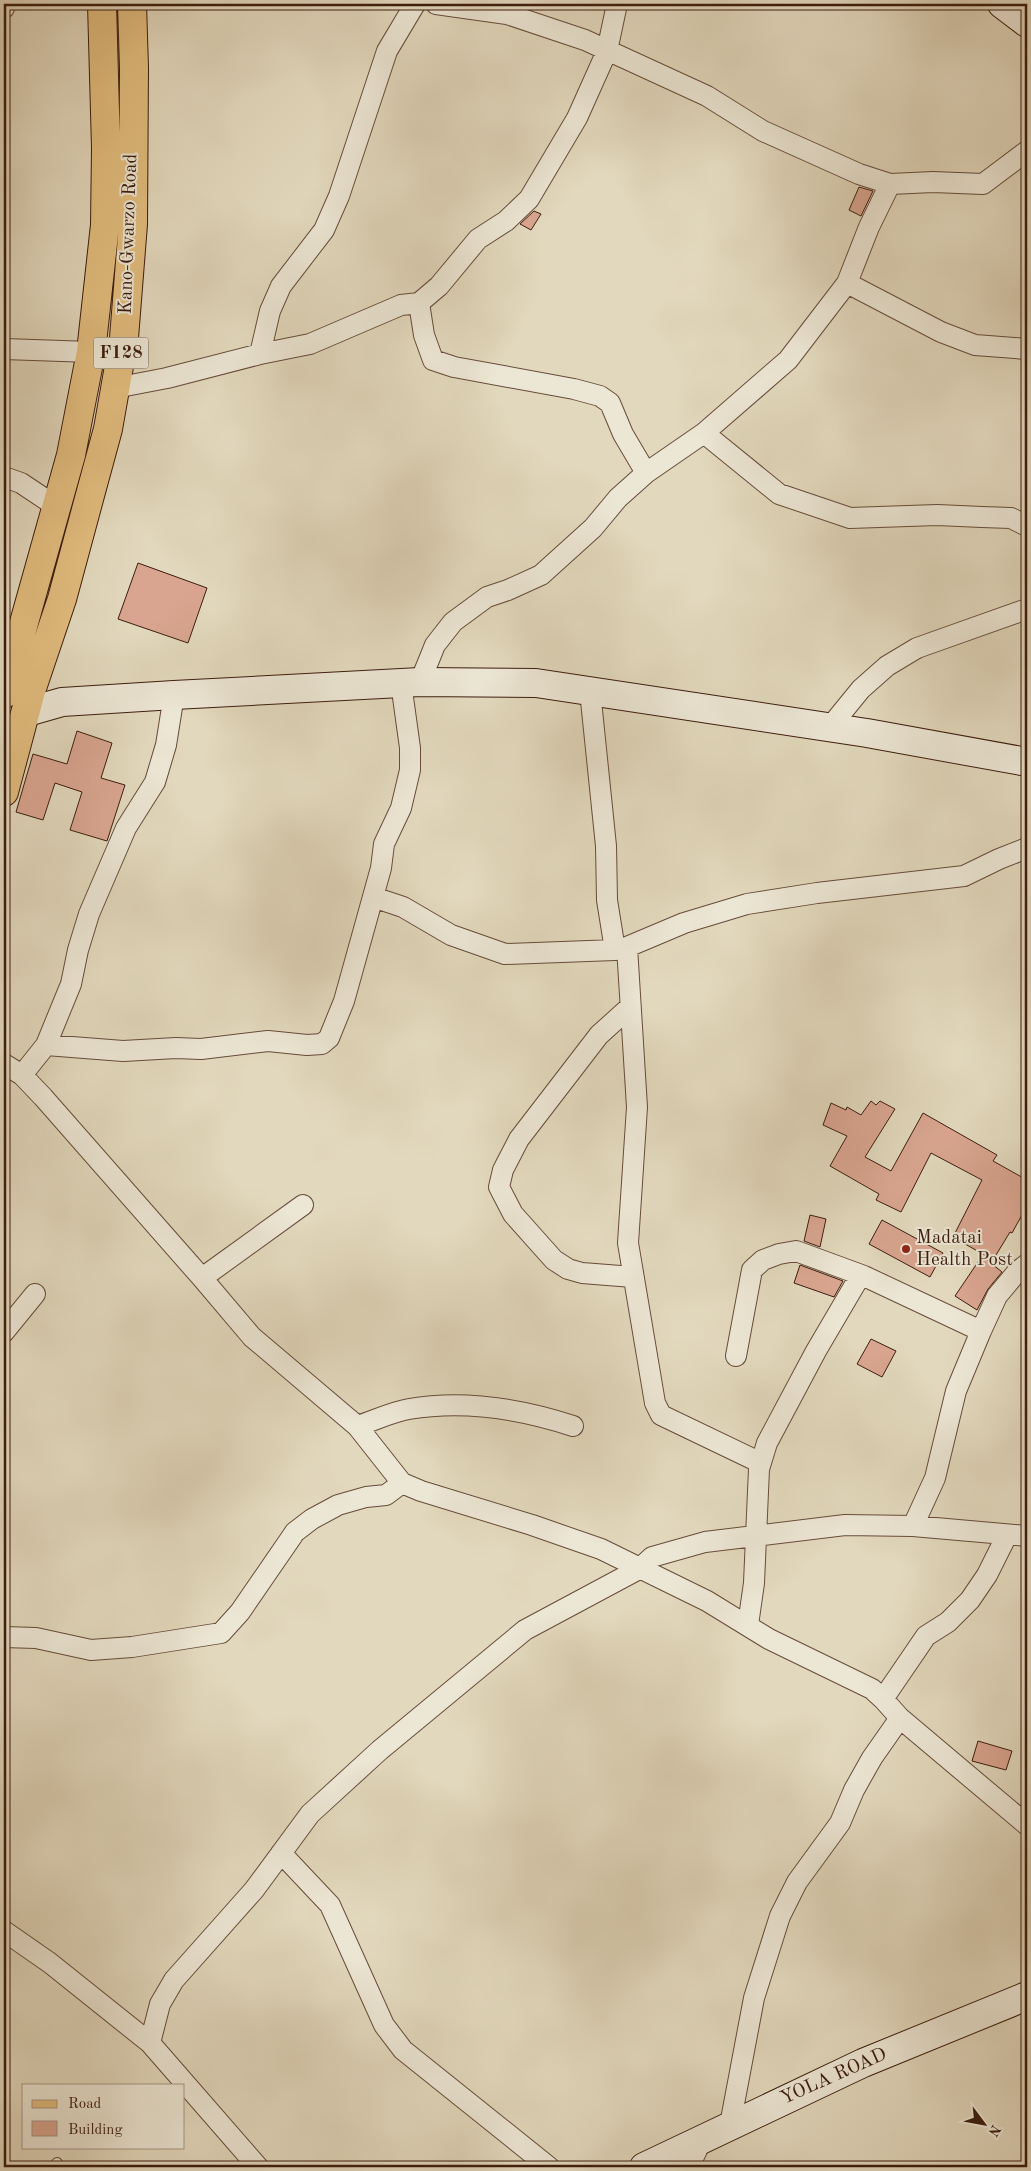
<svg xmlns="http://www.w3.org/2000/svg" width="1031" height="2171" font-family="'Old Standard TT',serif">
<rect width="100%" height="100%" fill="#e2d8bd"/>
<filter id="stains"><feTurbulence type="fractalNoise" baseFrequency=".004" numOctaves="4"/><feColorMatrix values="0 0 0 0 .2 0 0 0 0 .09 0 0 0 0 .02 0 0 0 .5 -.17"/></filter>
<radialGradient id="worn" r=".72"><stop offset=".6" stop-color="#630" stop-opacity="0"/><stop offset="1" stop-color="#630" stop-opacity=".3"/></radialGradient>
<path fill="#d9a590" stroke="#3c1d0e" d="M859 187 873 191 861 216 849 210Z
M534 211 541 214 531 230 520 224Z
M138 563 207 588 188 643 118 619Z
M77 731 112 743 101 778 125 785 107 841 70 830 82 792 55 783 43 820 16 812 33 754 67 764Z
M871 1101 876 1105 880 1101 895 1109 865 1157 891 1171 923 1113 997 1155 993 1161 1027 1180V1206L1012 1233 1010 1232 993 1260 953 1237 982 1180 931 1153 901 1212 876 1200 879 1194 830 1166 847 1136 823 1125 831 1103 846 1110 847 1107 861 1115Z
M810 1215 826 1219 820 1247 804 1241Z
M882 1220 943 1253 930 1277 869 1244Z
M982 1256 1002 1272 988 1289 977 1310 955 1296Z
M800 1265 843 1281 834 1297 794 1283Z
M871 1339 896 1351 882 1377 857 1364Z
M978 1741 1012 1751 1006 1770 972 1761Z"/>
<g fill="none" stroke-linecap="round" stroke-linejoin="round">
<g stroke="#664c3a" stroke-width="12">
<path id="lane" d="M57 2163 58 2167"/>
</g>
<g stroke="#664c3a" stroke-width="22">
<path id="street" d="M436 4 507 14 585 40 707 96 763 131 859 174 890 184
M4 8 5 4
M847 283 941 332 975 345 1027 349
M419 303 424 335 433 360 454 367 574 389 600 396 610 403 623 434 646 473
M4 349 91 352
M260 354 270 311 281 286 324 230 339 196 387 51 415 4
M115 388 167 378 260 354 310 344 401 305 419 303 439 286 478 239 506 221 529 199 577 118 607 51 617 4
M704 433 779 494 850 518 937 515 982 517 1011 518 1027 526
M4 477 21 483 57 507
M420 682 435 645 453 622 487 597 508 590 541 575 593 528 618 498 646 473 704 433 788 360 847 283 869 227 890 184 933 182 983 184 1027 151
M590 691 606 846 607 900 615 950
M830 727 861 689 887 666 917 648 1027 609
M373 897 403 907 451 935 505 954 615 950 627 947 684 923 747 904 817 893 964 876 999 859 1027 848
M627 947 637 1107 628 1243 655 1403 661 1415 761 1463
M630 1007 599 1035 519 1139 503 1170 499 1187 513 1214 554 1260 568 1269 582 1273 633 1277
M46 1045 123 1051 176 1048 201 1049 268 1041 307 1045 322 1044 329 1038 344 1001 381 868 384 844 401 808 410 770V748L401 683
M4 1064 22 1075 43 1097 202 1278 252 1337 357 1426 402 1483 421 1491 532 1525 601 1549 707 1601 769 1639 872 1689 883 1699 900 1718 1027 1825
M22 1075 46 1045 71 984 78 950 89 914 126 828 155 782 166 745 174 695
M202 1278 303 1205
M4 1332 35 1294
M736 1356 752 1270 763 1260 779 1254 796 1251 864 1276 981 1331
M357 1426C374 1421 391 1412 409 1409 463 1400 521 1409 573 1426
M913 1526 935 1478 956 1391 981 1331 997 1296 1017 1272 1027 1264
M748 1625 754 1583 759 1469 767 1443 816 1351 860 1276
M4 1637 36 1638 91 1650 132 1647 221 1633 240 1612 295 1532 312 1519 338 1505 366 1497 386 1495 402 1483
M883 1699 926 1636 948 1622 970 1600 987 1575 1007 1535
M281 1853 330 1905 384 2025 403 2050 549 2167
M4 1931 50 1963 150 2043 258 2167
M150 2043 160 2004 174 1980 254 1890 310 1814 380 1750 525 1630 639 1569 652 1557 705 1542 845 1525 913 1526 1027 1536
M730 2125 754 1998 780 1916 797 1882 840 1823 854 1790 872 1758 900 1718
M689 2167 702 2139"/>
</g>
<g stroke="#3c1d0e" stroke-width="30">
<path id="secondary" d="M1002 4 1027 23
M27 712 62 702 174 695 420 682 536 683 867 733 1027 762
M644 2167 863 2063 1027 1996"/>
</g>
<g stroke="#3c1d0e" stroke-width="30">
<path id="primary" d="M4 694 71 455 91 352 105 225 106 148 102 4
M4 792 31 691 62 599 86 510 108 429 124 338 133 224 134 68 132 4"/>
</g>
<use href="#lane" stroke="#ece6d4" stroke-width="10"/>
<use href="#street" stroke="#ece6d4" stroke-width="20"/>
<use href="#secondary" stroke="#ece6d4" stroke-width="28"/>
<use href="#primary" stroke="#e1bc7e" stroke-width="28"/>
</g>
<circle fill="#8f2418" stroke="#ece6d4" stroke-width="2" cx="906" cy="1249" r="5"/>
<g text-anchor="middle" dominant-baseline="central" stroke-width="4" stroke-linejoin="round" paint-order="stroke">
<rect fill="#ece6d4" stroke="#715949" stroke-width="1" x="93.5" y="337.5" width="55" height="31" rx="4"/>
<g font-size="18" font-weight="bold" fill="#3c1d0e">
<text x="121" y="353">F128</text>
</g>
<g font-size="19" fill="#3c1d0e" stroke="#ece6d4">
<text transform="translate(129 234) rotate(-88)">Kano-Gwarzo Road</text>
<text transform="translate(834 2077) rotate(-24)">YOLA ROAD</text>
</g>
<g font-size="19" fill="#3c1d0e" stroke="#ece6d4" text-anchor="start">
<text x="916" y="1238">Madatai<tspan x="916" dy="22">Health Post</tspan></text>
</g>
</g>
<rect width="1031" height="2171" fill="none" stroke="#e2d8bd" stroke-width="20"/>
<rect x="5" y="5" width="1021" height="2161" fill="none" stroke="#3c1d0e" stroke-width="2.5"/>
<rect x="10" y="10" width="1011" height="2151" fill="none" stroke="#3c1d0e"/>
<rect x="22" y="2084" width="162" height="65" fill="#ece6d4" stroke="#a69685"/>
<rect x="32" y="2100" width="25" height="8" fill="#e1bc7e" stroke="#a69685"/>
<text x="68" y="2108" font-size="15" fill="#3c1d0e">Road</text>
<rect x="32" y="2121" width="25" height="15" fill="#d9a590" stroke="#a69685"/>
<text x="68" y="2134" font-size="15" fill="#3c1d0e">Building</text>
<g transform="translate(984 2124) rotate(122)" stroke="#ece6d4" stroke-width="4" paint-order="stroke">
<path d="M0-4L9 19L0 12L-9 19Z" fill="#3c1d0e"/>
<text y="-8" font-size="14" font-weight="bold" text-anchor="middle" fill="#3c1d0e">N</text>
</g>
<rect width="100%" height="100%" filter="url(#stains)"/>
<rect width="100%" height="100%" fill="url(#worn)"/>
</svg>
